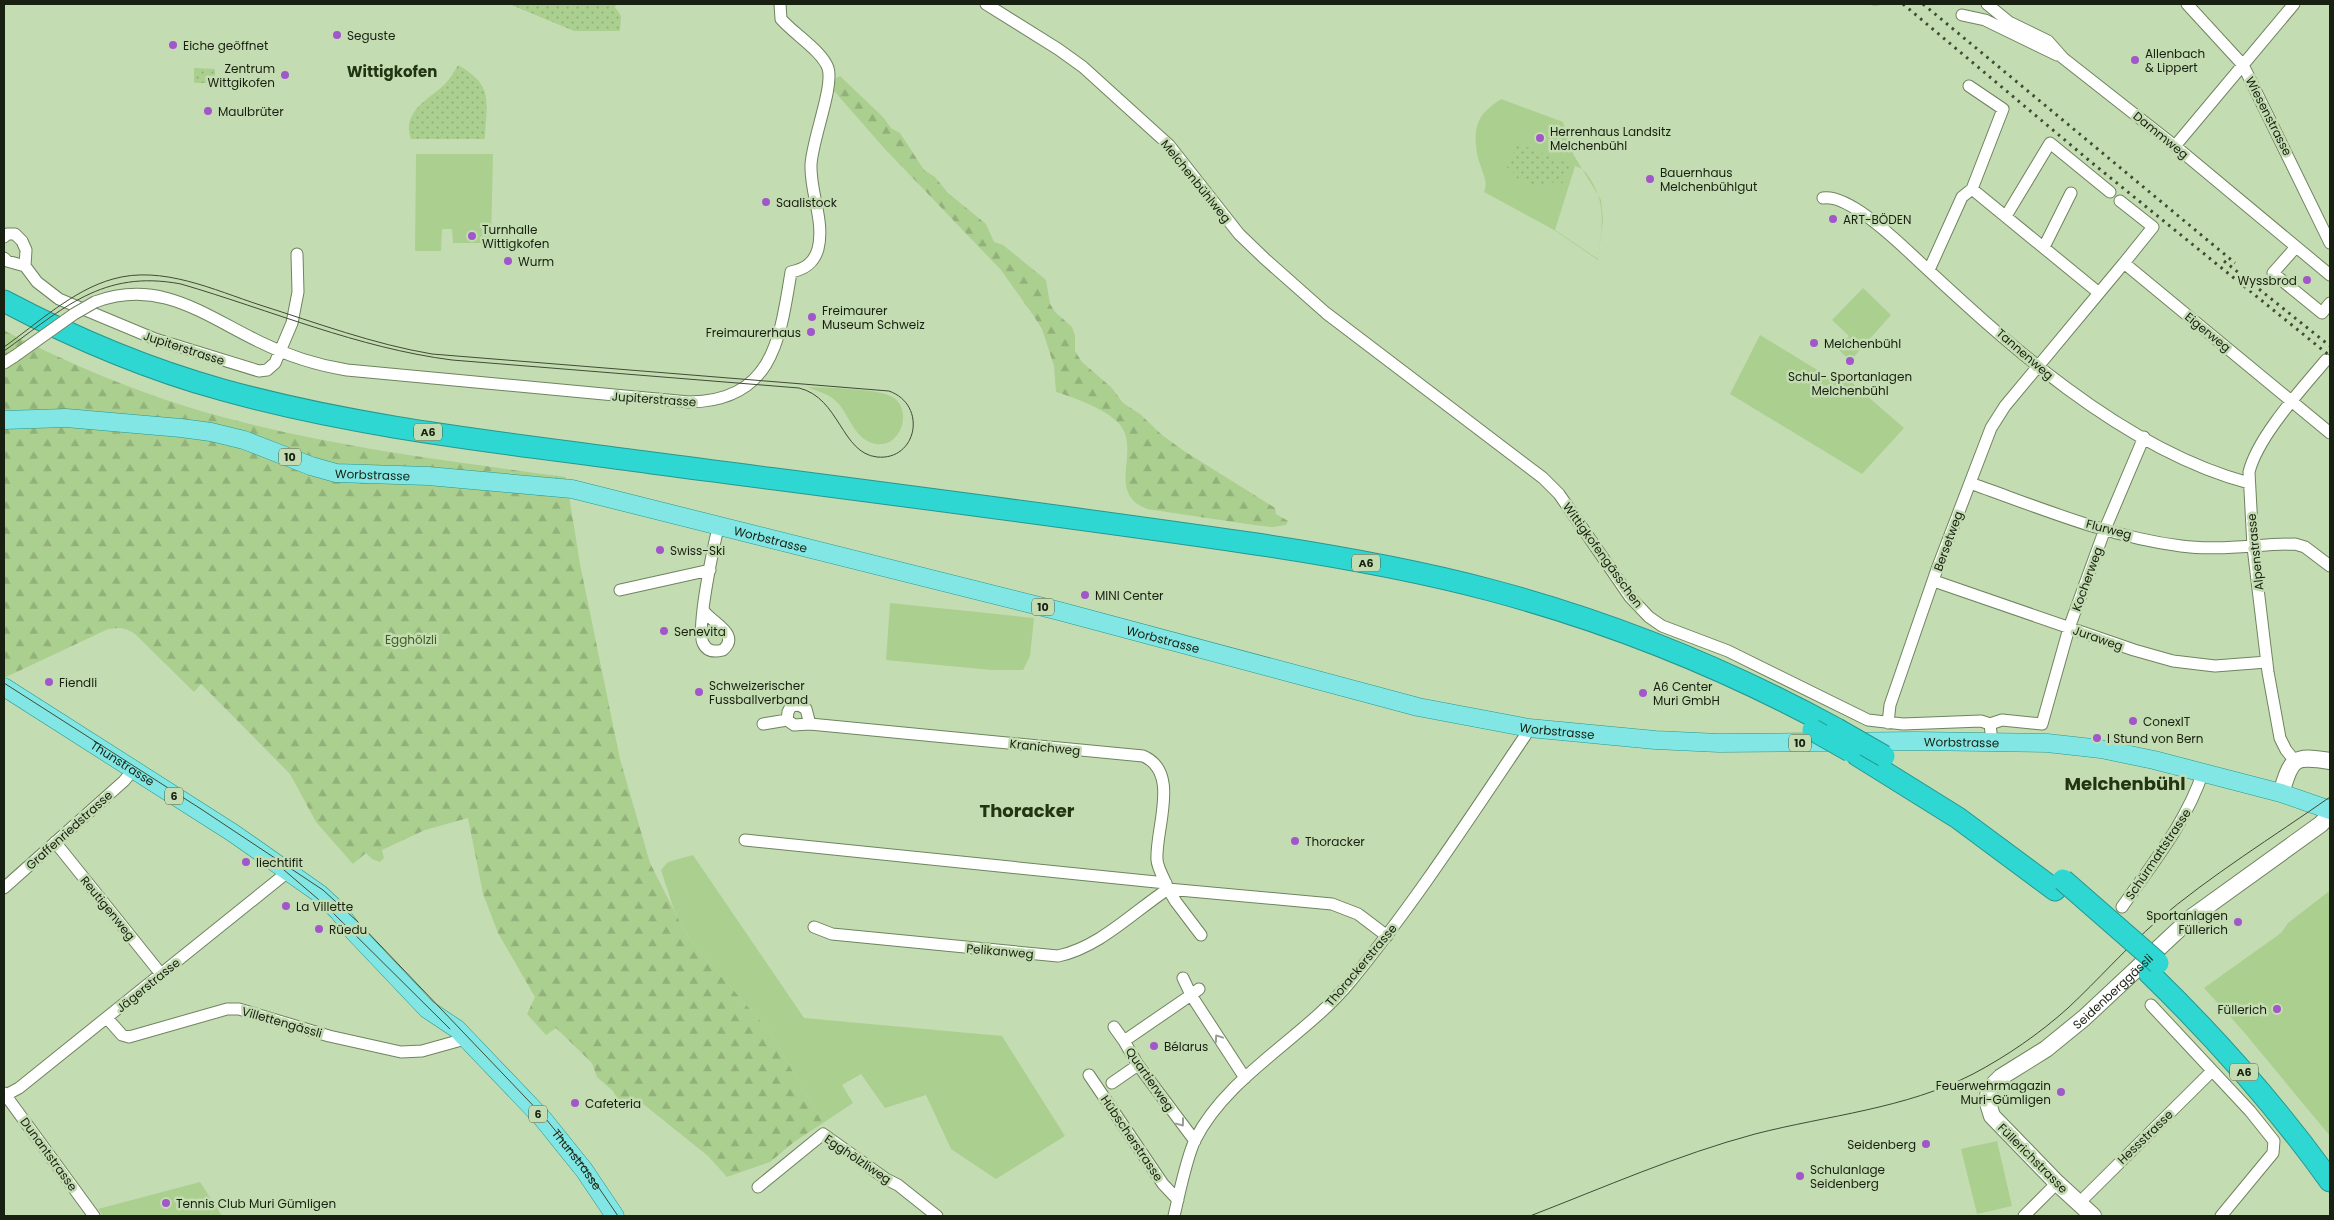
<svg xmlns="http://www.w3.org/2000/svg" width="2334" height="1220" font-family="Poppins,sans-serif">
<defs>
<pattern id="forest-firs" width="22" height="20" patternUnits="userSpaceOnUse" patternTransform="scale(1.25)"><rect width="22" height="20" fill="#abcf8f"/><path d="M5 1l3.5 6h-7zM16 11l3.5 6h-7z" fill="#92b17a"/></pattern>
<pattern id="park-dots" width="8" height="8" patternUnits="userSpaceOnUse" patternTransform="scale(1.25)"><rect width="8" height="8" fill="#abcf8f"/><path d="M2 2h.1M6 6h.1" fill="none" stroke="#92b17a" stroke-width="1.8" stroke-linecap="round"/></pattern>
</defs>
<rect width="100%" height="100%" fill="#c4dcb2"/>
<path fill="#abcf8f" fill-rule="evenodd" d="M1501 99 1563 122 1573 154 1601 200 1603 219 1598 260 1554 230 1484 192C1488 182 1484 177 1481 167 1475 151 1472 128 1483 114 1488 108 1495 103 1501 99ZM1575 166C1584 169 1587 173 1592 182 1607 208 1601 231 1598 259L1555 230Z
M416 154H493L491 243H453L452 229H442L441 251H415Z
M1863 288 1891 315 1850 361 1837 348 1849 336 1832 320Z
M1760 335 1837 382 1843 375 1904 428 1862 474 1730 394Z
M807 387C826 388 881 388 894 398 913 412 900 448 876 444 855 440 850 417 838 403 830 394 817 391 807 387Z
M890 603 1034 618 1030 656 1023 670H992L886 660Z
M693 855 804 1018 1002 1036 1065 1136 996 1179 951 1149 926 1095 885 1108 861 1074 842 1085 853 1103 823 1123 769 1031 695 946 684 930 674 910 661 870 668 862Z
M2328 892 2330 894V1136L2243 1031 2204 988 2281 933 2288 923Z
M1997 1141 2012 1206 1977 1214 1961 1149Z
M200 1182 222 1216H103L98 1209Z"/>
<path fill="url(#forest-firs)" d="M840 76 883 117 891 128 900 133 924 170 935 177 948 193 986 224 994 242 1003 245 1046 280 1050 304 1055 312 1072 327 1075 336V351L1082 362 1112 388 1123 403 1140 414 1162 435 1184 451 1275 508 1276 514 1288 521 1286 525 1273 527 1254 525 1147 509C1106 493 1140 453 1121 426 1111 411 1073 397 1056 392L1054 366 1042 329 1033 315 1001 270 884 148 835 92 828 90 831 81Z
M5 331C80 369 157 401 238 421 346 449 456 462 566 477L580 564 620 759 650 863 684 930 695 946 769 1031 823 1123 794 1142 770 1162 727 1177 708 1156 642 1103 622 1107 613 1091 597 1077 592 1063 556 1028 546 1035 527 1014 535 997 498 933 483 894 468 818 425 830 382 850 384 858 380 862 372 859 366 853 353 864 316 822 290 774 201 684 194 692 135 634C124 627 118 627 106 630L6 677 4 676V332Z"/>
<path fill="url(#park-dots)" d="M509 4H616L615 7 621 16 620 31H574Z
M458 65C495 86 486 102 485 139H411C401 112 429 99 444 85 450 79 454 72 458 65Z
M194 68 215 69V83H194Z
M1517 143 1573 165 1571 174 1566 173 1562 185 1543 180 1545 185 1542 188 1512 176 1514 171 1507 168Z"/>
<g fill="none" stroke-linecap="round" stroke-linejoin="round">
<path stroke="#7eafe7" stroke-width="3" d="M1873 4H1878"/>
<g stroke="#6e845e" stroke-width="13">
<path id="street" d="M986 4 1058 49 1083 67 1169 145 1239 234 1265 259 1326 313 1543 478 1559 494 1630 597 1649 617 1662 626 1728 651 1868 720 1903 724 1981 721 1990 724 1992 742
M1987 4 2009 22 2048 41 2063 58 2175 146 2330 275
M2187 4 2243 65 2330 243
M1962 15 1985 20 2057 55
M2175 146 2294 4
M1972 189 2099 293 2124 263 2330 433
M1823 198C1847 194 1892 236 1910 253 2004 341 2121 449 2249 483
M2120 201 2153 227 2124 263
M2006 216 2050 143 2110 192
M4 237 7 234H15L22 241 26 250 25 266 37 282 59 299 155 339 259 371 267 370 275 363 292 323 298 292 297 254
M2044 247 2071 193
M2296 247 2273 273 2322 313 2330 303
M4 258 7 261 25 266
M1929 270 1962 197 1972 189 2003 109 1969 86
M95 302C160 278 204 315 260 342 288 356 316 365 347 370L689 402C773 401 780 339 791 272 805 269 814 263 818 249 825 221 810 193 811 165 812 140 834 87 828 68 822 51 793 33 781 19L780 4
M4 363 15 356
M1970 483C2038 507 2108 537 2181 546 2219 551 2257 544 2295 544L2305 547 2330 566
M1934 581 2134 650 2173 661 2215 666 2267 662
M620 590 710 570
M704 611C712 623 741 634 723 650 715 652 707 652 703 643 696 628 714 544 719 524
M1888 723 1890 705 1937 569 1991 428 2005 406 2099 293
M763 724 787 720
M810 724 794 725 787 720 788 712 791 706 799 705 806 709 810 724 1143 756C1181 772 1155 829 1157 860 1158 870 1165 879 1168 889L1332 904 1358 914 1387 936
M1990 724 2002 720 2042 724 2069 628 2105 529 2144 437
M2295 761 2286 750 2280 738 2268 672 2253 547 2249 472C2258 436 2302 389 2326 360
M745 840 1166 883
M55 842 161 974
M4 888 124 781 133 770
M2122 907C2152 864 2186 823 2203 772
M814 927 832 934 1058 956C1100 947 1133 912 1168 889L1176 902 1201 935
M1183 978 1191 995 1199 989
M2151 1005 2250 1111 2274 1141 2273 1153 2221 1216
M107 1018 122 1035 129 1037 227 1009H239L329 1036 401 1052 422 1051 465 1039
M1114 1027 1124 1041
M1089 1075 1163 1184 1178 1200
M1112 1083 1138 1065
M4 1093 94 1216
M4 1096 19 1088 289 871
M1195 1141 1138 1065 1124 1041 1191 995 1245 1078
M758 1187 823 1134 886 1179 898 1185 937 1216
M2078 1204 2212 1071
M1174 1216C1179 1195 1186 1159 1195 1140 1228 1075 1304 1038 1350 982 1414 904 1469 819 1525 736L1529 728
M2024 1216 2057 1183"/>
</g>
<g stroke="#6e845e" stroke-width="18">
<g id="secondary">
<path d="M2281 793C2292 758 2293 755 2330 761"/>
<path id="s1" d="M2093 1216 2057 1183 1992 1116 1987 1100 1990 1088 2001 1077 2046 1049 2084 1018 2192 917 2321 824 2330 814"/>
</g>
</g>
<g stroke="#27978e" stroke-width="19">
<g id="primary">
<path id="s2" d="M4 420 66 418 181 428 211 432 244 440 311 466 336 473 428 476 572 489 1059 611 1418 707 1529 728 1655 740 1719 743 1915 741 2047 743 2101 749 2154 760 2281 793 2330 810"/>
<path id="s3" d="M4 687 233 833 320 894 339 912 354 932 427 1009 457 1029 543 1119 584 1170 615 1216"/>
</g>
</g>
<g stroke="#27978e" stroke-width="23">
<path id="highway" d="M4 301C74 338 147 369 223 390 363 429 508 443 652 463 851 489 1050 514 1249 543 1330 555 1411 569 1490 590 1611 622 1727 669 1837 729
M1857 755 1958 818 2055 890
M2149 973C2215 1037 2276 1106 2330 1181"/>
</g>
<use href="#street" stroke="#fff" stroke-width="11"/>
<use href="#secondary" stroke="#fff" stroke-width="16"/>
<use href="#primary" stroke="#82e7e4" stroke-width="18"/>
<use href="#highway" stroke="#2fd7d2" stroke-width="21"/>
<g stroke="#404c36" stroke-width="1">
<path d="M4 347C38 323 73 290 113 279 162 265 214 290 260 305 317 323 373 344 432 354L889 391C928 405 917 461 877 457 841 453 840 398 799 388L452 360C358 348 270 310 181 284 102 269 63 309 4 351"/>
<path id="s4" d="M4 683 201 809 323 890 358 922 546 1119 584 1166 618 1216"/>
<path d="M284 870 325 905 450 1029"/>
<path d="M1530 1216C1605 1187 1677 1155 1755 1134 1829 1115 1905 1109 1973 1074 2007 1056 2039 1034 2068 1008 2098 980 2126 948 2157 921 2211 875 2273 837 2330 797"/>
</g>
<path stroke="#404c36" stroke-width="3" stroke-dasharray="2.5 5" stroke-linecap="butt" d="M1903 4 2091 162 2330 356
M1923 4 2235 263
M2224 261 2330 346"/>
<g stroke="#6e845e" stroke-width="13" stroke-linecap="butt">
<path id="street-bridge" d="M15 356 74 314 95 302"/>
</g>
<g stroke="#27978e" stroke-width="23" stroke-linecap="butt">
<path id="highway-bridge" d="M1837 729 1884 756
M1813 730 1850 751
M2063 880 2158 963"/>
</g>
<use href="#street-bridge" stroke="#fff" stroke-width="11"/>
<use href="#highway-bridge" stroke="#2fd7d2" stroke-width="21"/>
</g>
<defs><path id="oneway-chevron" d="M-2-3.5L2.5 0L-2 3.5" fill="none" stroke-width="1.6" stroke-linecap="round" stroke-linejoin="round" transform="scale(1.25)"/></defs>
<g stroke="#979b94">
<use href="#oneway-chevron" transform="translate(1218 1038) rotate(-124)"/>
<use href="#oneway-chevron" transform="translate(1181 1123) rotate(53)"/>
</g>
<g fill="#a156c9" stroke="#c4dcb2" stroke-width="2">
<circle cx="337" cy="35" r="5"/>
<circle cx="173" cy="45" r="5"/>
<circle cx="2135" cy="60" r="5"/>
<circle cx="285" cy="75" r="5"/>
<circle cx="208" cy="111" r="5"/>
<circle cx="1540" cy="138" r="5"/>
<circle cx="1650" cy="179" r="5"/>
<circle cx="766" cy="202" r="5"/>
<circle cx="1833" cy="219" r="5"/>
<circle cx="472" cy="236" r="5"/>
<circle cx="508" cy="261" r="5"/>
<circle cx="2307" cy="280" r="5"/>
<circle cx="812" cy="317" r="5"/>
<circle cx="811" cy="332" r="5"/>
<circle cx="1814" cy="343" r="5"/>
<circle cx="1850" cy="361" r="5"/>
<circle cx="660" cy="550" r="5"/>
<circle cx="1085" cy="595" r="5"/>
<circle cx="664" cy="631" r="5"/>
<circle cx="49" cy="682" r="5"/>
<circle cx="699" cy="692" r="5"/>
<circle cx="1643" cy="693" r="5"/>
<circle cx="2133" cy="721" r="5"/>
<circle cx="2097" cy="738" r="5"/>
<circle cx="1295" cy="841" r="5"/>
<circle cx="246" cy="862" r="5"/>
<circle cx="286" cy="906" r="5"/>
<circle cx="2238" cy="922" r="5"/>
<circle cx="319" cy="929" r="5"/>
<circle cx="2277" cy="1009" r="5"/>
<circle cx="1154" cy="1046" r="5"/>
<circle cx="2061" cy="1092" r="5"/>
<circle cx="575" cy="1103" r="5"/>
<circle cx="1926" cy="1144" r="5"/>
<circle cx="1800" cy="1176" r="5"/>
<circle cx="166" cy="1203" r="5"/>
</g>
<g text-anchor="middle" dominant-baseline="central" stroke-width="5" stroke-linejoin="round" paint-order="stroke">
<g fill="#c4dcb2" stroke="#4c5841" stroke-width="1">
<rect x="414" y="423.5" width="28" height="17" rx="4"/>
<rect x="279" y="448.5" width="22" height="17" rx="4"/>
<rect x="1352" y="554.5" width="28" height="17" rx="4"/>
<rect x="1032" y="598.5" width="22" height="17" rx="4"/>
<rect x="1789" y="734.5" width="22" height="17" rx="4"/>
<rect x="165" y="787.5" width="18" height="17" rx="4"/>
<rect x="2230" y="1063.5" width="28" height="17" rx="4"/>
<rect x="529" y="1105.5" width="18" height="17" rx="4"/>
</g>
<g font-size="11" font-weight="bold" fill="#182011">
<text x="428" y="432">A6</text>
<text x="290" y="457">10</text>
<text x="1366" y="563">A6</text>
<text x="1043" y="607">10</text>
<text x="1800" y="743">10</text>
<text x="174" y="796">6</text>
<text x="2244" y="1072">A6</text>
<text x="538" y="1114">6</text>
</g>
<g font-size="12" fill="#182011" stroke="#c4dcb2" text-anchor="start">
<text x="347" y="35">Seguste</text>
<text x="183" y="45">Eiche geöffnet</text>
<text x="2145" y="53">Allenbach<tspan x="2145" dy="14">&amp; Lippert</tspan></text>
<text x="275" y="68" text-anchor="end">Zentrum<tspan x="275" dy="14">Wittgikofen</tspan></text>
<text x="218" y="111">Maulbrüter</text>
<text x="1550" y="131">Herrenhaus Landsitz<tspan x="1550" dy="14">Melchenbühl</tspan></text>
<text x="1660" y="172">Bauernhaus<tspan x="1660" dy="14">Melchenbühlgut</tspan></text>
<text x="776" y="202">Saalistock</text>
<text x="1843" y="219">ART-BÖDEN</text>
<text x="482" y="229">Turnhalle<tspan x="482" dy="14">Wittigkofen</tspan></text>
<text x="518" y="261">Wurm</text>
<text x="2297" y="280" text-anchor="end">Wyssbrod</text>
<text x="822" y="310">Freimaurer<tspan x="822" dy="14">Museum Schweiz</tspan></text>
<text x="801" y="332" text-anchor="end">Freimaurerhaus</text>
<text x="1824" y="343">Melchenbühl</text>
<text x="1850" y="376" text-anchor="middle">Schul- Sportanlagen<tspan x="1850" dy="14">Melchenbühl</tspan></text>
<text x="670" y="550">Swiss-Ski</text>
<text x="1095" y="595">MINI Center</text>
<text x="674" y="631">Senevita</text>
<text x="59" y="682">Fiendli</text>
<text x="709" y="685">Schweizerischer<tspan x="709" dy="14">Fussballverband</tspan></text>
<text x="1653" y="686">A6 Center<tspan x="1653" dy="14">Muri GmbH</tspan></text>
<text x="2143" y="721">ConexIT</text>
<text x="2107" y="738">I Stund von Bern</text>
<text x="1305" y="841">Thoracker</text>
<text x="256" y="862">liechtifit</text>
<text x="296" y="906">La Villette</text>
<text x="2228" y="915" text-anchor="end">Sportanlagen<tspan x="2228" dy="14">Füllerich</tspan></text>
<text x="329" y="929">Rüedu</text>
<text x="2267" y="1009" text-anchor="end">Füllerich</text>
<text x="1164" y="1046">Bélarus</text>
<text x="2051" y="1085" text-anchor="end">Feuerwehrmagazin<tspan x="2051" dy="14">Muri-Gümligen</tspan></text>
<text x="585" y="1103">Cafeteria</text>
<text x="1916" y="1144" text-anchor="end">Seidenberg</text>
<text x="1810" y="1169">Schulanlage<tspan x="1810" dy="14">Seidenberg</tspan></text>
<text x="176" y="1203">Tennis Club Muri Gümligen</text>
</g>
<g font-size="12" fill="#182011" stroke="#c4dcb2">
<text transform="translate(2269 116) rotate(63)">Wiesenstrasse</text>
<text transform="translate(2161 135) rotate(39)">Dammweg</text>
<text transform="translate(1196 181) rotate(51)">Melchenbühlweg</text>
<text transform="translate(2208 332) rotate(39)">Eigerweg</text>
<text transform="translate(184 348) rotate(18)">Jupiterstrasse</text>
<text transform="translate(2025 354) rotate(41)">Tannenweg</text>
<text transform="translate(654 399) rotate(4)">Jupiterstrasse</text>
<text stroke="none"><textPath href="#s2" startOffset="376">Worbstrasse</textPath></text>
<text transform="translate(2109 529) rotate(15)">Flurweg</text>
<text stroke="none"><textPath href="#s2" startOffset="781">Worbstrasse</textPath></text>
<text transform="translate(1948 541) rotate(-70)">Bersetweg</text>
<text transform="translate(2255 552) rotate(-96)">Alpenstrasse</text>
<text transform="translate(1603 555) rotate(54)">Wittigkofengässchen</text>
<text transform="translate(2087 579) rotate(-70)">Kocherweg</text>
<text transform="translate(2098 638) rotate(19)">Juraweg</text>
<text stroke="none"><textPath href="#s2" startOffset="1186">Worbstrasse</textPath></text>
<text stroke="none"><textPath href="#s2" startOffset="1591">Worbstrasse</textPath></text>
<text stroke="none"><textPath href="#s2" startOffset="1996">Worbstrasse</textPath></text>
<text transform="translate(1045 747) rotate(6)">Kranichweg</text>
<text stroke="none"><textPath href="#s3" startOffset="141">Thunstrasse</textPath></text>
<text transform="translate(69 830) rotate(-42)">Graffenriedstrasse</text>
<text transform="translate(2158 854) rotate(-56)">Schürmattstrasse</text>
<text transform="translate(108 908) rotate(51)">Reutigenweg</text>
<text transform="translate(1000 951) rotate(5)">Pelikanweg</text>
<text transform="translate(1361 965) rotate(-50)">Thorackerstrasse</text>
<text transform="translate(148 985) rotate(-39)">Jägerstrasse</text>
<text stroke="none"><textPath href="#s1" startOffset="328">Seidenberggässli</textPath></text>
<text transform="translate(282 1022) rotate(16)">Villettengässli</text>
<text transform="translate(1150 1079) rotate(55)">Quartierweg</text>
<text transform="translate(2145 1137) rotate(-44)">Hessstrasse</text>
<text transform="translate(1132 1138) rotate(56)">Hübscherstrasse</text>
<text transform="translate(49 1154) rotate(54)">Dunantstrasse</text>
<text transform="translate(2033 1158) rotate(45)">Füllerichstrasse</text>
<text transform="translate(858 1159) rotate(34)">Egghölzliweg</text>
<text stroke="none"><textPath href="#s4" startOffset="751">Thunstrasse</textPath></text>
</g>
<g font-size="12" fill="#3d5e1d" stroke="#c4dcb2">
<text x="411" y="639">Egghölzli</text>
</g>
<g font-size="15" font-weight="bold" fill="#223512" stroke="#c4dcb2">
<text x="392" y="71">Wittigkofen</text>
</g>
<g font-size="18" font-weight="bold" fill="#223512" stroke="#c4dcb2">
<text x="2125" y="783">Melchenbühl</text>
<text x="1027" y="810">Thoracker</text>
</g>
</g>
<rect width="2334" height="1220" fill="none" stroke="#182011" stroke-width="10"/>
</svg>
